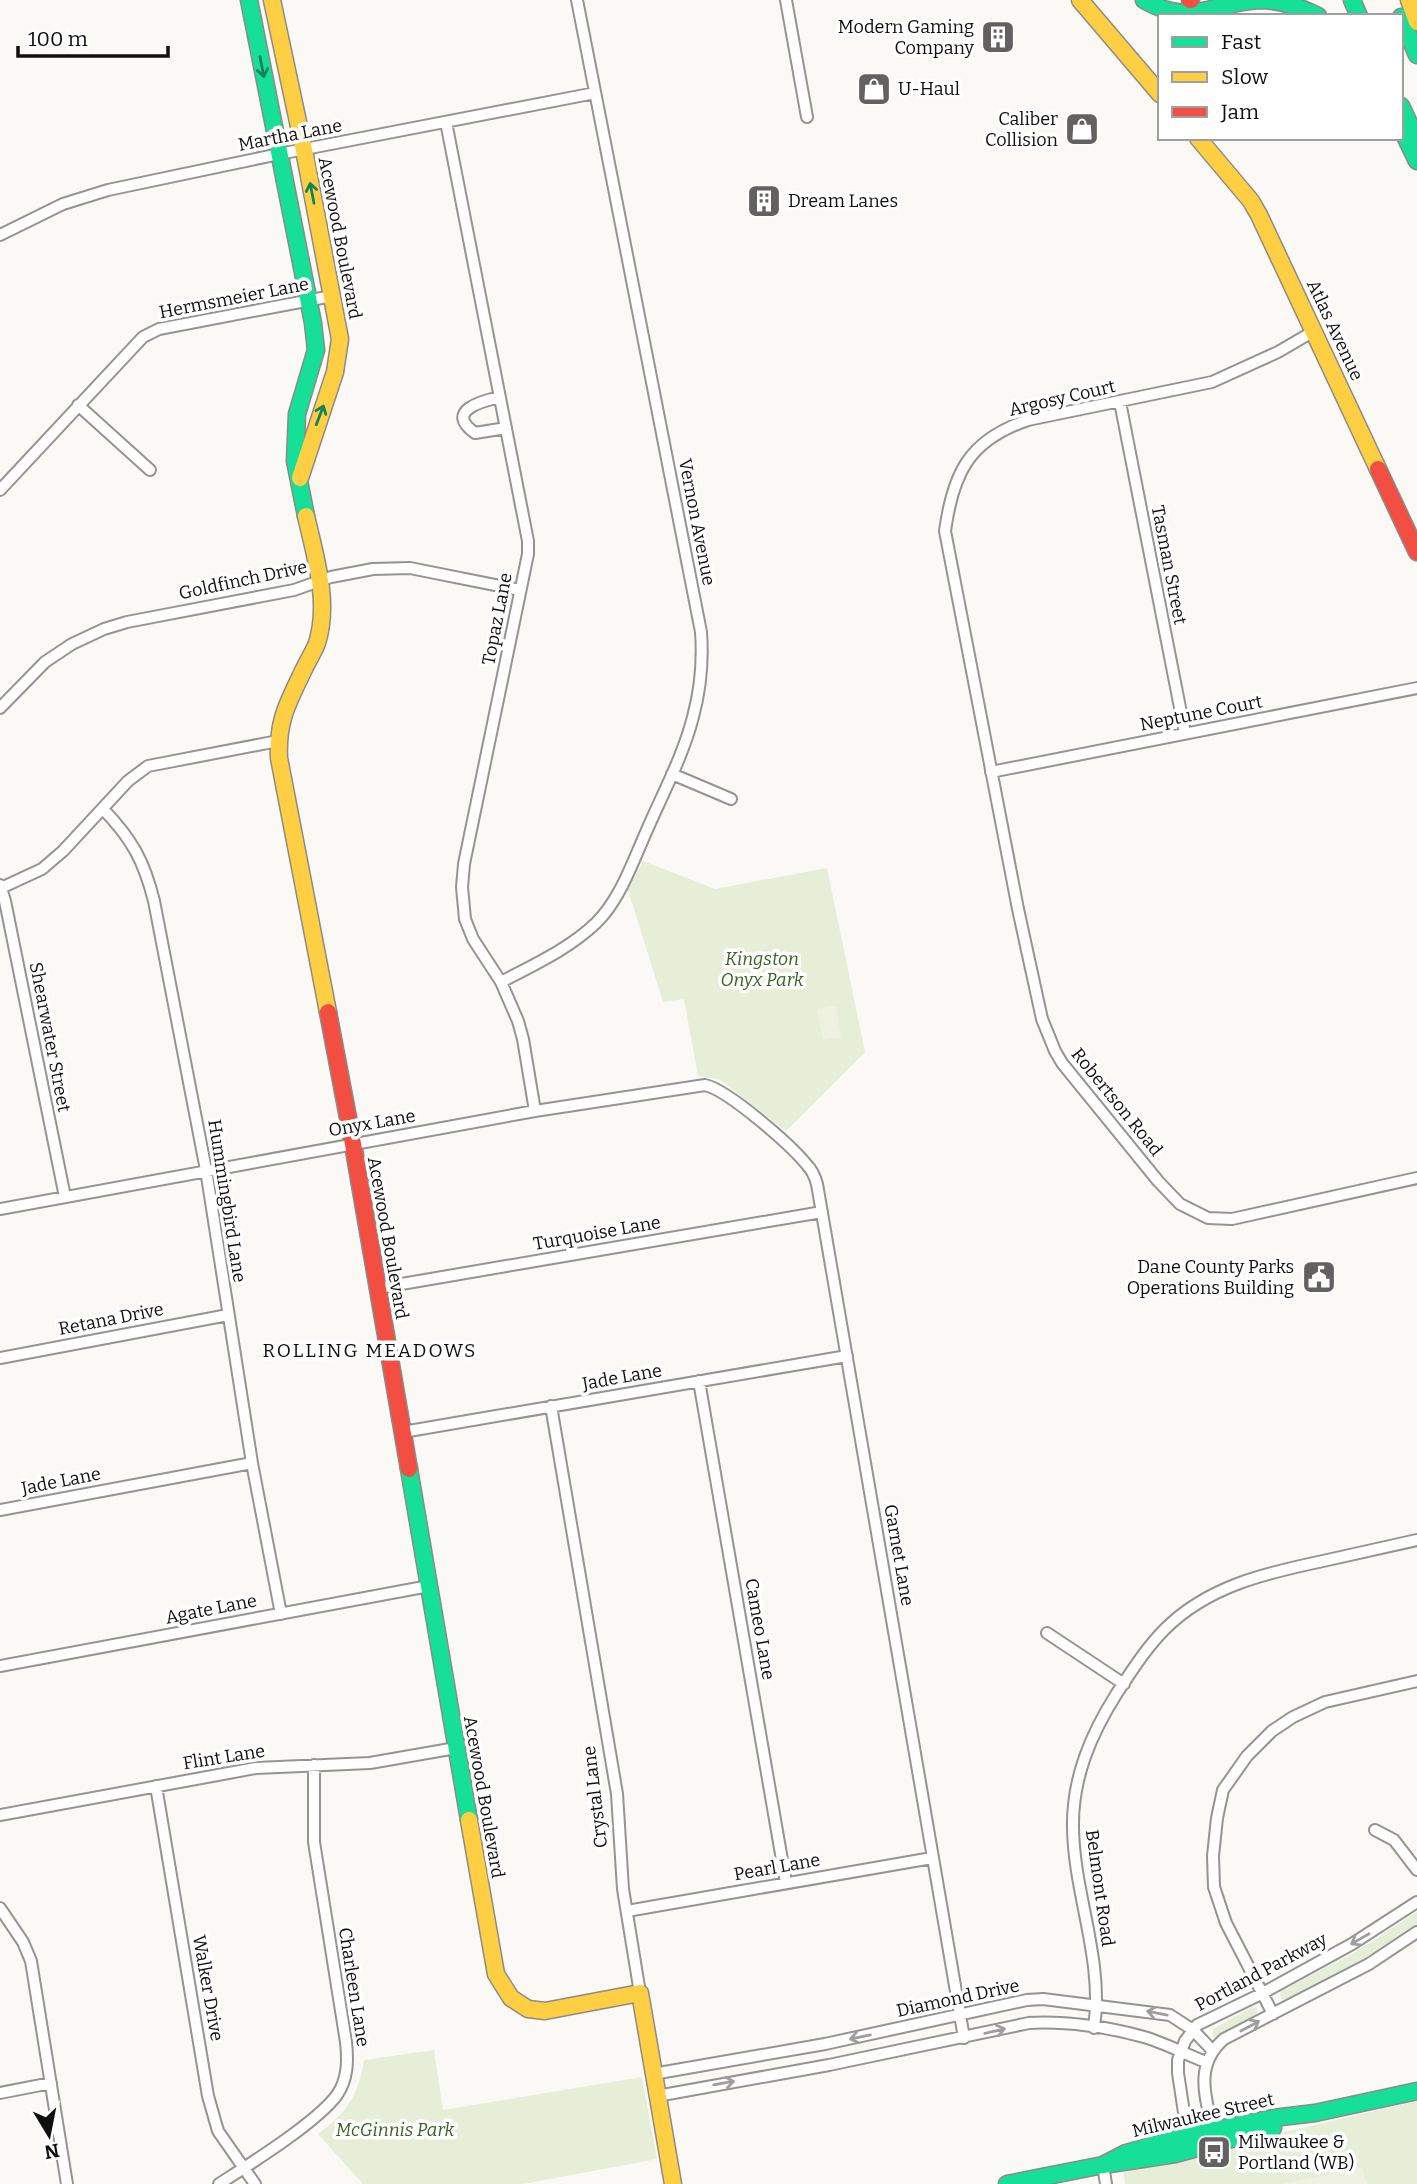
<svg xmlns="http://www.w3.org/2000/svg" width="1417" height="2184" font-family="Bitter,serif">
<rect width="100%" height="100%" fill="#fbf9f5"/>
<path fill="#e7eed7" d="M643 861 715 889 827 868 865 1052 786 1131 719 1079 698 1076 684 999 663 1002 628 890Z
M1417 1912V1926L1400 1938 1288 2000 1281 1999 1280 1992 1355 1952Z
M1252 2007 1257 2008V2016L1219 2038 1212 2037 1213 2029Z
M434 2050 443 2110 642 2077 657 2159 523 2184H363L318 2134C347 2112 358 2097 364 2060Z
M1417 2101V2184H1125L1123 2170Z"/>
<path fill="#eff2e0" d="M836 1006 841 1037 823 1040 817 1009Z
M1362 2167 1367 2184H1282Z"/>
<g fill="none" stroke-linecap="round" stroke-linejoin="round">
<g stroke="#959493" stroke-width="14">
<path id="street" d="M786 0 807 117
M446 122 528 541V554L464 864 462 887 465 919 473 939 501 982 518 1021 523 1039 535 1111
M0 235 63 204 108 190 279 154 595 93
M1314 331 1278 352 1212 382 1028 420C969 440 953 473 945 531L1018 909 1042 1019 1055 1051 1062 1063 1158 1181 1180 1204 1208 1218 1232 1219 1417 1178
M500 397C482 401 444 411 475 433L506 428
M1120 402 1185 733
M78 405 150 470
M0 490 143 337 159 329 332 296
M0 708 45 662 72 644 104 629 127 622 294 590 331 577 373 569 410 568 520 590
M991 772 1417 688
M672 774 731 799
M103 809C132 839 144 861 154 901L206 1170 252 1463 281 1614
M0 885 5 901 65 1197
M1 888 42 869 63 851 128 781 148 766 278 741
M501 982C533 965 569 949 596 923 620 900 633 861 647 830 663 793 683 756 693 717 700 691 703 659 701 632L577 0
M0 1209 535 1111 705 1085C728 1090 791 1145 807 1165 812 1170 815 1177 817 1184L964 2038
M378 1288 822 1212
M0 1358 228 1315
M699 1381 786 1883
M551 1406 617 1794 623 1889 640 1993
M403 1432 847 1356
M0 1510 252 1463
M1047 1633 1124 1684
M0 1666 429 1586
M156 1786 208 2096 218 2131 255 2184
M0 1815 256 1768 370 1763 456 1748
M1375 1830 1394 1840 1417 1870
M0 1908 23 1942 31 1961 67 2184
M627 1911 932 1858
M1273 2014 1226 1923 1214 1887 1213 1856 1217 1818 1223 1790 1247 1756 1272 1731 1293 1717 1325 1702 1417 1681
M1094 2028C1104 1960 1074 1895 1073 1828 1072 1778 1091 1734 1117 1693 1131 1672 1146 1648 1165 1629 1208 1586 1266 1573 1323 1561 1355 1554 1386 1547 1417 1540
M653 2074 825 2044 1027 2000 1043 1999 1170 2015 1193 2030 1212 2050
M0 2093 51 2083
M657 2096 829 2065 1029 2023C1066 2021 1109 2027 1144 2037 1165 2043 1185 2054 1206 2062
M1214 2134C1206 2099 1193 2066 1224 2039L1369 1964 1417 1932
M1188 2139 1178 2073V2060L1185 2041 1197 2025 1261 1994 1352 1944 1417 1902
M1103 2165 1106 2184
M219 2184C250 2164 316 2123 337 2095 348 2079 348 2060 346 2042L314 1842V1765"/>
</g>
<g stroke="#8c8b89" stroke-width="19">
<path id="fast" d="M249 0 313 323 316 350 297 414 295 461 306 516
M1144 0C1192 28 1213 2 1260 0 1281 0 1300 7 1318 16
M1352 0 1359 16
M1401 17 1417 55
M1401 106 1417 140
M1403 132 1417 161
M409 1469 469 1820
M1103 2165 1126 2153 1188 2135 1273 2118 1315 2113 1417 2091
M1007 2184 1103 2165 1175 2154 1273 2128"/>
</g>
<g stroke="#8c8b89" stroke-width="19">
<path id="slow" d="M272 0 304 150 340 339 335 372 300 478
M1080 0 1160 94
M1409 0 1417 22
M1198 138 1251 201 1259 215 1378 469
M306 516C315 556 330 602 317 643 314 651 309 659 305 667 289 701 277 719 279 758L328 1012
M469 1820 496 1974 511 1998 528 2009 545 2011 640 1993 673 2184"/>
</g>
<g stroke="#8c8b89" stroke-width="19">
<path id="jam" d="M1190 0H1191
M1378 469 1417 552
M328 1012 353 1144 409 1469"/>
</g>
<use href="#street" stroke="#fefefe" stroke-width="10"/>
<use href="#fast" stroke="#16e098" stroke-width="16"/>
<use href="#slow" stroke="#ffcf43" stroke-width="16"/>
<use href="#jam" stroke="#f24e42" stroke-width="16"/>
</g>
<defs><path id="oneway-shaft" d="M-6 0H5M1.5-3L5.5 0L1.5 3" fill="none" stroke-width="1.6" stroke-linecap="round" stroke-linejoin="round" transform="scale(1.75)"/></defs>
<g stroke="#13825a">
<use href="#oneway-shaft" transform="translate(262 67) rotate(79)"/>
<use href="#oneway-shaft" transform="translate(312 193) rotate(-101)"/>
<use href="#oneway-shaft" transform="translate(320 415) rotate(-69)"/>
</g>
<g stroke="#9e9e9e">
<use href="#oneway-shaft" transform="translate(1360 1939) rotate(150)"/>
<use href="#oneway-shaft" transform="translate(1157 2013) rotate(-169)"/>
<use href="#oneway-shaft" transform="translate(1250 2026) rotate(-28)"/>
<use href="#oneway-shaft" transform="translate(995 2031) rotate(-13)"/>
<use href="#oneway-shaft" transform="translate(860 2037) rotate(168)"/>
<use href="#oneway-shaft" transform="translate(724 2083) rotate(-10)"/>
</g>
<defs>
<g id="building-square" transform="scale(1.75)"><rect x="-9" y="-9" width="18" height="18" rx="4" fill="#626160" stroke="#fff"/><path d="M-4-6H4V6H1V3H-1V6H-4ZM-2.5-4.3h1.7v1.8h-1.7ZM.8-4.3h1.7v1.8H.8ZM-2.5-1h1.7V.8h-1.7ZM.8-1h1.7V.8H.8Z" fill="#fff"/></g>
<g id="shop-square" transform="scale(1.75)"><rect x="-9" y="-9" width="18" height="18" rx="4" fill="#626160" stroke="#fff"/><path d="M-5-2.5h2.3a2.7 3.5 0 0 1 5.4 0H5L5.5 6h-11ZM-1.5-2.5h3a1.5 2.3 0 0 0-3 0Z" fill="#fff"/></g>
<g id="civic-square" transform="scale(1.75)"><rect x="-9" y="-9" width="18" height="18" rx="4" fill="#626160" stroke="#fff"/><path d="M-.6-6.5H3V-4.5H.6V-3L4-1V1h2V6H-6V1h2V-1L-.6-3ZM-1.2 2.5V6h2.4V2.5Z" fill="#fff"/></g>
<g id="bus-square" transform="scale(1.75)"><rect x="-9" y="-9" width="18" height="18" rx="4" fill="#626160" stroke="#fff"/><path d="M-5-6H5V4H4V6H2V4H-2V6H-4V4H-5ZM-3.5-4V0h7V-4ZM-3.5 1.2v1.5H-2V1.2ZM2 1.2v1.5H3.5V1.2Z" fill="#fff"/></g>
</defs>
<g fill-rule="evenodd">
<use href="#building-square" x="998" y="37"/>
<use href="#shop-square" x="874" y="89"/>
<use href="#shop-square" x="1082" y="129"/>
<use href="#building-square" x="764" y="201"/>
<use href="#civic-square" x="1319" y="1277"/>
<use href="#bus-square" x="1214" y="2152"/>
</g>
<g text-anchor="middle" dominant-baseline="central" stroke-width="7" stroke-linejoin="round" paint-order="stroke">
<g font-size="18" fill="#0f0f0f" stroke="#fff" text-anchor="end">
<text x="974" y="27">Modern Gaming<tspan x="974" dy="21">Company</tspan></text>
<text x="898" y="89" text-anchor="start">U-Haul</text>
<text x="1058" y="119">Caliber<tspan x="1058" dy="21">Collision</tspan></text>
<text x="788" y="201" text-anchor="start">Dream Lanes</text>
<text x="1294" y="1267">Dane County Parks<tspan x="1294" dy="21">Operations Building</tspan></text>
<text x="1238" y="2142" text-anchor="start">Milwaukee &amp;<tspan x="1238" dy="21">Portland (WB)</tspan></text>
</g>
<g font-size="18" fill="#0f0f0f" stroke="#fff">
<text transform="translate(290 135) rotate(-11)">Martha Lane</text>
<text transform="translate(340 238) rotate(79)">Acewood Boulevard</text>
<text transform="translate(234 298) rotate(-11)">Hermsmeier Lane</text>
<text transform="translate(1335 330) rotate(65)">Atlas Avenue</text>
<text transform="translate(1062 398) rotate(-13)">Argosy Court</text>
<text transform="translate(697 522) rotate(79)">Vernon Avenue</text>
<text transform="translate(1169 565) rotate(79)">Tasman Street</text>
<text transform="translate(243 580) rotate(-12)">Goldfinch Drive</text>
<text transform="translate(497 619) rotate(-79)">Topaz Lane</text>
<text transform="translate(1201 713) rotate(-11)">Neptune Court</text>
<text transform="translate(50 1037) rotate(79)">Shearwater Street</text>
<text transform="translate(1117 1102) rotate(51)">Robertson Road</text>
<text transform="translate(372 1123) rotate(-10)">Onyx Lane</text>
<text transform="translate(227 1201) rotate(81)">Hummingbird Lane</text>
<text transform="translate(597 1233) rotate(-10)">Turquoise Lane</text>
<text transform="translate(388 1238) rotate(80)">Acewood Boulevard</text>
<text transform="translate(111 1319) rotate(-11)">Retana Drive</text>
<text transform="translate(622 1377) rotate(-10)">Jade Lane</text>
<text transform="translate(61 1481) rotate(-11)">Jade Lane</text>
<text transform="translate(899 1555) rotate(80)">Garnet Lane</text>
<text transform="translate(211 1609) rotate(-11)">Agate Lane</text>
<text transform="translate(760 1629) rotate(80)">Cameo Lane</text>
<text transform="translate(224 1757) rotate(-9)">Flint Lane</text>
<text transform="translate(484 1797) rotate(80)">Acewood Boulevard</text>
<text transform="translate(595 1797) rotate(-97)">Crystal Lane</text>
<text transform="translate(777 1867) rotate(-10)">Pearl Lane</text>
<text transform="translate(1100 1888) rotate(82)">Belmont Road</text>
<text transform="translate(1261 1972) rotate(-28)">Portland Parkway</text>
<text transform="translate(354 1987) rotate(81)">Charleen Lane</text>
<text transform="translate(208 1988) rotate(80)">Walker Drive</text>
<text transform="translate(958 1998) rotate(-12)">Diamond Drive</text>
<text transform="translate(1203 2115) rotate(-13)">Milwaukee Street</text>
</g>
<g font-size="18" font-style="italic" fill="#376125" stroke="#fff">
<text x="762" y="959">Kingston<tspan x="762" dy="21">Onyx Park</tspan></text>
<text x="395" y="2130">McGinnis Park</text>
</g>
<g font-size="19" letter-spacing="2" fill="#0f0f0f" stroke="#fff">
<text x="370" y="1350">ROLLING MEADOWS</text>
</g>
</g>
<rect x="1158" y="14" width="245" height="126" fill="#ffffff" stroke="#9f9f9f" stroke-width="2"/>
<rect x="1172" y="37" width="35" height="10" fill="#16e098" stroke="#9f9f9f" stroke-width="2"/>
<text x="1221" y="49" font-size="21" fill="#0f0f0f">Fast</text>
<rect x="1172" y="72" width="35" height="10" fill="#ffcf43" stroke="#9f9f9f" stroke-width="2"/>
<text x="1221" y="84" font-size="21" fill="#0f0f0f">Slow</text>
<rect x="1172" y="107" width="35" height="10" fill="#f24e42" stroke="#9f9f9f" stroke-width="2"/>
<text x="1221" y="119" font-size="21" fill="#0f0f0f">Jam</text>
<g transform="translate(49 2135) rotate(170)" stroke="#ffffff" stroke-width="5" paint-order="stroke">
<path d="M0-5L12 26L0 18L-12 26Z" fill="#0f0f0f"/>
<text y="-10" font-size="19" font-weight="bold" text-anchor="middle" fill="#0f0f0f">N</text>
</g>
<path d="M18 46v10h150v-10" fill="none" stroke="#0f0f0f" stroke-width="3.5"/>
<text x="28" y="46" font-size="21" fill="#0f0f0f" stroke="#ffffff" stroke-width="5" paint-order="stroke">100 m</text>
</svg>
